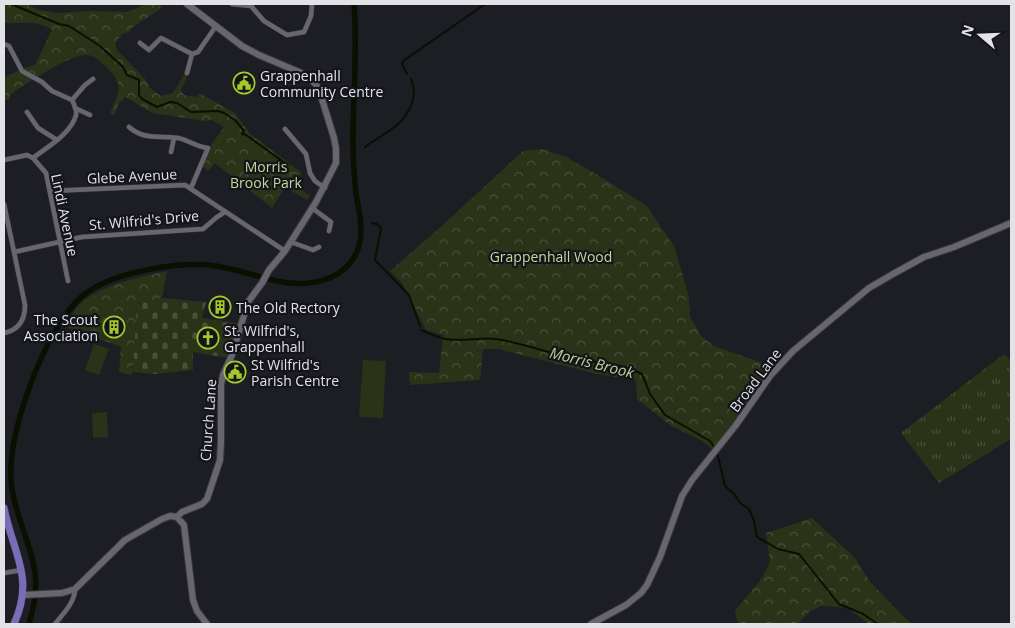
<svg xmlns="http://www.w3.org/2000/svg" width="1015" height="628" font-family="'Open Sans',sans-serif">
<defs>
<pattern id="grass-tufts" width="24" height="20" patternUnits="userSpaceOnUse" patternTransform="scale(1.25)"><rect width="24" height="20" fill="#2a3318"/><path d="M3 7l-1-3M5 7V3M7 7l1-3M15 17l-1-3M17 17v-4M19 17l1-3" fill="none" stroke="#49503a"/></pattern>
<pattern id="forest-crowns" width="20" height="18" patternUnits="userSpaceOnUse" patternTransform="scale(1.25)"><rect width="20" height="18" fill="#2a3318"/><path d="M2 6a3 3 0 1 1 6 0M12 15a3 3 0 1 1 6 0" fill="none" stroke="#49503a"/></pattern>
<pattern id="cemetery-stones" width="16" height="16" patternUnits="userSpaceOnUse" patternTransform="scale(1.25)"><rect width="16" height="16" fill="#2a3318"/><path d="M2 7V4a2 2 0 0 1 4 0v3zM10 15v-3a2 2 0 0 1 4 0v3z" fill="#49503a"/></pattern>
</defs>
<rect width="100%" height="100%" fill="#1d1d24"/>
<path fill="url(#grass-tufts)" d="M1004 354 1011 361V439L939 483 901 433Z"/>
<path fill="url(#forest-crowns)" d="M4 4H26L39 10 59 13 87 11 127 12 146 4H157L162 8 133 27 129 32 122 34 115 43 117 50 145 79 150 88 161 96 173 93 184 75H188L181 90 184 95 197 97 199 93 235 113 249 133 302 173 295 185 310 196 307 200 285 187 272 208 215 163 208 171 202 166 209 148 224 127 212 120 204 121 152 113 126 97 119 103 114 115 110 114C117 94 126 86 108 69 102 63 95 55 86 55 69 55 25 84 10 95L9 100H4V78C16 72 22 68 35 65L52 30C37 19 21 24 4 23Z
M542 149 566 157 601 177 647 206 675 248 689 298 690 317 702 337 714 346 773 367 714 450 702 441 670 425 637 399 636 380 597 374 498 349H483L480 380 410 385 409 372 439 373 443 335 426 330 402 283 390 271 444 224 523 151Z
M167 271 162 298 137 303 133 372 131 375 119 372 121 347 66 327C69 321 72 312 77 307 97 285 140 277 167 271Z
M812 518 854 557 871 583 911 624H869L848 608 822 606 810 611 798 624H738L735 611 762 578 770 562 766 533Z"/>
<path fill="url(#cemetery-stones)" d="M162 298 206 302 202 318 238 323 227 358 193 352V370L155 374 133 372 137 303Z"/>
<path fill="#2a3318" d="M94 344 109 349 99 375 85 370Z
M363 360 386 361 383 418 359 417Z
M107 412 108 437 93 438 92 413Z"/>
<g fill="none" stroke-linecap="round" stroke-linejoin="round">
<path stroke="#091000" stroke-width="2" d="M11 4 59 24 69 26 100 46 123 67 127 75 139 80V95L142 99 157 107 170 102 177 103 191 112 218 111 224 113 235 120 244 131 242 134 246 135 285 163
M407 74 402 64 403 61 485 4
M365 147C374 140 393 130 400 122 411 111 418 94 411 79
M372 223 377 224 381 228 375 260 409 295 420 326
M421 330C429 333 438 338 446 339 463 342 480 337 496 339 523 343 548 353 575 359 598 363 621 363 642 374L650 394 665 415 710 441 715 448
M717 452 725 486 734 494 740 503 749 509 754 521 757 537 778 549 799 554 839 604 863 614 878 624"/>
<path stroke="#091000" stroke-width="5.5" d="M29 624C34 607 38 584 34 567 29 540 16 516 12 489 4 442 38 354 65 316 71 307 78 299 86 293 117 271 180 261 216 266 237 269 257 277 277 281 309 288 348 281 359 246 365 225 356 204 355 183 349 124 359 63 354 4"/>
<g stroke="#38373d" stroke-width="5.5">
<path id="street" d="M232 4 251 6
M252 4 251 6 264 21 287 35 304 32 311 16 312 4
M140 43 149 50 161 38 192 54 198 52 216 26
M4 44 9 46 22 71 42 82 52 91 72 100C74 104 77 110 76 115 71 134 47 147 33 158
M187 73 192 54
M72 100 85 85 93 79
M75 108 90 115
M27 112 38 128 57 140
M129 127C145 141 160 135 178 138 189 140 196 147 208 148L191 188
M285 129 306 154 310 173 315 181 325 188
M171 152 174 138
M4 160 27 155 33 158 46 173 68 281
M50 191 185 185 285 251
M4 204 25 305C25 319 19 330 4 333
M312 208 331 222 329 231
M291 242 313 250 319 247
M14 252 82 237 203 229 217 217 225 212
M4 573 22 570
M55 624C63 614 75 602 75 589"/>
</g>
<g stroke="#38373d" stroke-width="8">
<path id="secondary" d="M177 517 184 525 193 600 197 611 207 624
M23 595 62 593 75 589 125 540 162 519 170 516 177 517 182 512 202 504 207 499 220 460 221 441V385L223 375 232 355 248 302 262 283 269 270 285 251 316 202 336 163V149L334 138 321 96 317 86 310 78 299 72 259 55 242 46 187 4
M591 624 626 605 641 593 647 585 660 557 682 496 692 480 736 425 770 376 793 351 869 288 893 274 924 257 954 247 1011 223"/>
</g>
<g stroke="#38373d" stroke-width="8">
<path id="primary" d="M4 508C13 553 35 578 14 624"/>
</g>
<use href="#street" stroke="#67666f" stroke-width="4.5"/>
<use href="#secondary" stroke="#67666f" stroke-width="6"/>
<use href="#primary" stroke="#7a6db7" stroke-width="7"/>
</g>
<defs>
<g id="civic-ring" transform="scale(1.125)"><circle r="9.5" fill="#14141b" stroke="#a1c92a" stroke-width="1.5"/><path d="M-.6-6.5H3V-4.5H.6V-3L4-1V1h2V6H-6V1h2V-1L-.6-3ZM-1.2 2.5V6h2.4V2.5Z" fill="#a1c92a"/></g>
<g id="building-ring" transform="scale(1.125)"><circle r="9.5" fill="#14141b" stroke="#a1c92a" stroke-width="1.5"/><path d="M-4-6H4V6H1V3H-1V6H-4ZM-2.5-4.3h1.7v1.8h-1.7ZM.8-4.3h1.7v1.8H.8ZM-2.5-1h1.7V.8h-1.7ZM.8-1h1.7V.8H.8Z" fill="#a1c92a"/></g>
<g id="church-ring" transform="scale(1.125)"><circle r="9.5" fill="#14141b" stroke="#a1c92a" stroke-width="1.5"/><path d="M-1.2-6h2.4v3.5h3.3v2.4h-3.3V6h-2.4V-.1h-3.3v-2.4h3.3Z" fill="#a1c92a"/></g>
</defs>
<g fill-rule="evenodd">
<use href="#civic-ring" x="244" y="83"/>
<use href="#building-ring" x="220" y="307"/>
<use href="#building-ring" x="114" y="327"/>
<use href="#church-ring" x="208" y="338"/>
<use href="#civic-ring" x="235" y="372"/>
</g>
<g text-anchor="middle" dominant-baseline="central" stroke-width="4.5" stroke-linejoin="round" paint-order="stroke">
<g font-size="14" fill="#e2e2e7" stroke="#14141b" text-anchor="start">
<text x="260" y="75">Grappenhall<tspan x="260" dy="16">Community Centre</tspan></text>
<text x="236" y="307">The Old Rectory</text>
<text x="98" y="319" text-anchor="end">The Scout<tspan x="98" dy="16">Association</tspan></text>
<text x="224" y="330">St. Wilfrid's,<tspan x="224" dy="16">Grappenhall</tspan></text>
<text x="251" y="364">St Wilfrid's<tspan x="251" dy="16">Parish Centre</tspan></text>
</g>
<g font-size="14" fill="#c4da99" stroke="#14141b">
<text x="266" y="166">Morris<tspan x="266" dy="16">Brook Park</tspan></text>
<text x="551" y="256">Grappenhall Wood</text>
</g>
<g font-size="14" fill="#e2e2e7" stroke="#14141b">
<text transform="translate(132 176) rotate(-3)">Glebe Avenue</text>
<text transform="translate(65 215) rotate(78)">Lindi Avenue</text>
<text transform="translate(144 220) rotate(-5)">St. Wilfrid's Drive</text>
<text transform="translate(755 380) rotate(-53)">Broad Lane</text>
<text transform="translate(208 420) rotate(-86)">Church Lane</text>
</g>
<g font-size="15" font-style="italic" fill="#bcd292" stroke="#14141b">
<text transform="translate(592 362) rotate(14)">Morris Brook</text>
</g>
</g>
<rect width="1015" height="628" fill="none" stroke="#e2e2e7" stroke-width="10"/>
<g transform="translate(980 35) rotate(289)" stroke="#14141b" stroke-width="4" paint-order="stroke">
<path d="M0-4L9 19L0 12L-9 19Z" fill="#e2e2e7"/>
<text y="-8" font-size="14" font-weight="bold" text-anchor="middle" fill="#e2e2e7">N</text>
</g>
</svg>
